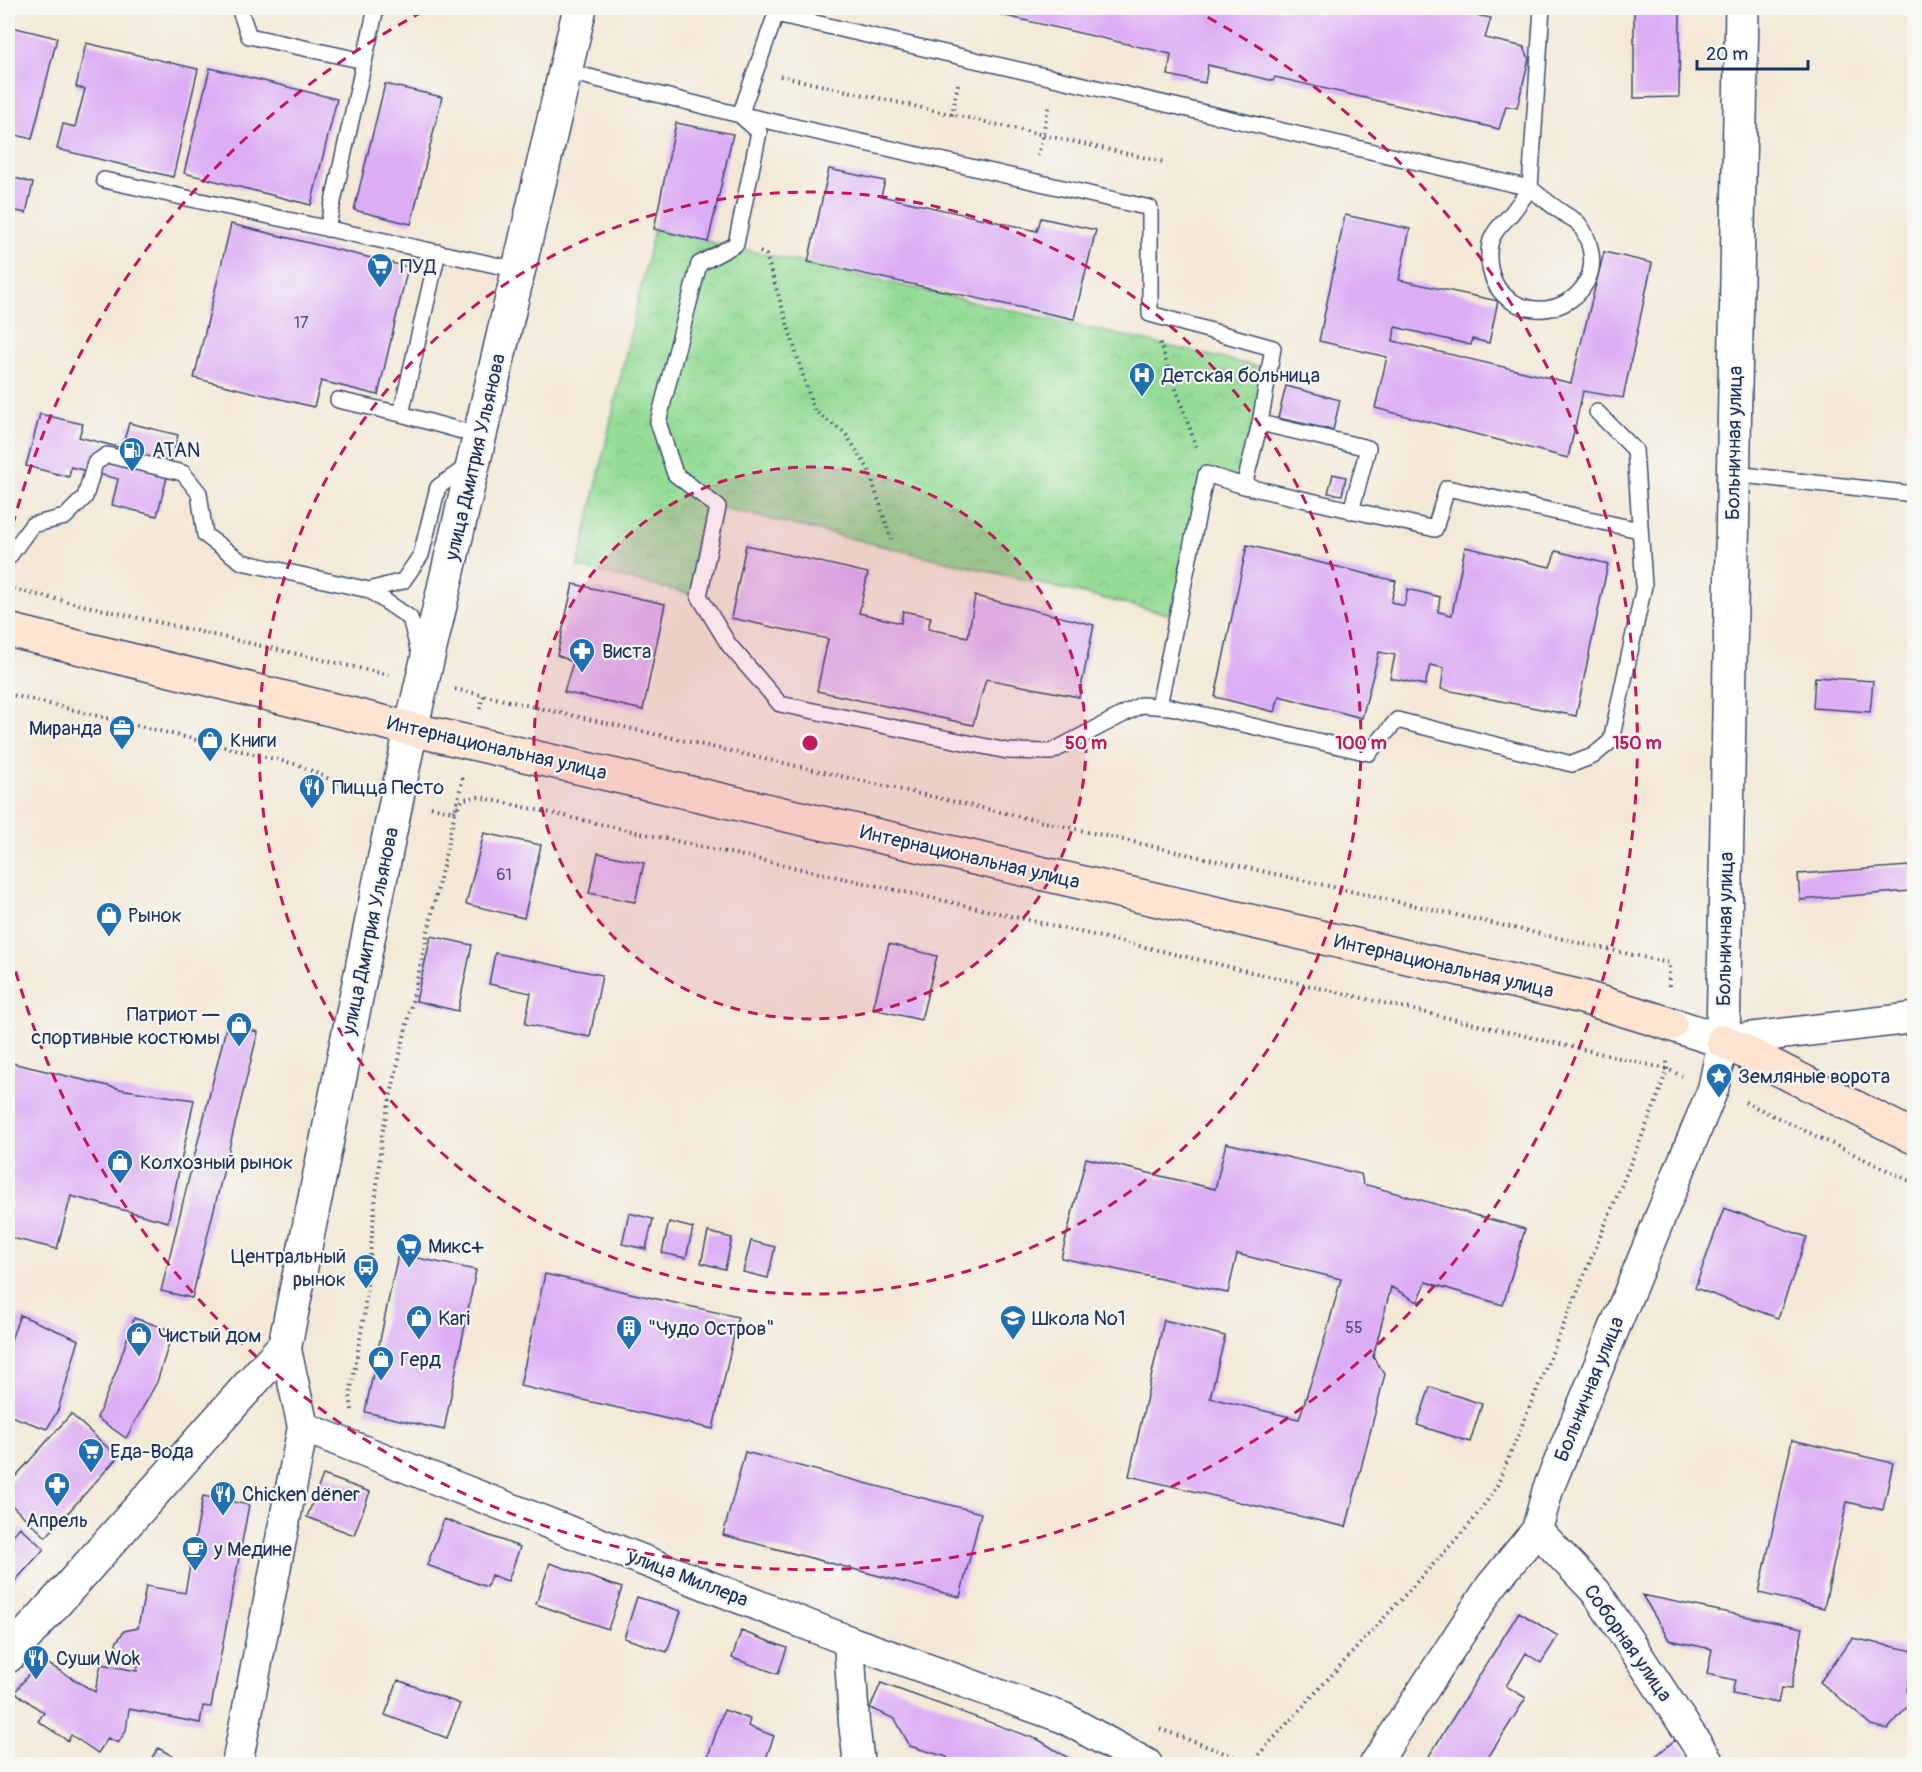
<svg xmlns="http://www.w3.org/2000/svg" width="1922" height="1772" font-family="Pangolin,sans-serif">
<defs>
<pattern id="park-crowns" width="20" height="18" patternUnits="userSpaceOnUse" patternTransform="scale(1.5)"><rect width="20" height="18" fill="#94dc96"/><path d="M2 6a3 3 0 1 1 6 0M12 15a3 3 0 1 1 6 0" fill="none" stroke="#7fbd84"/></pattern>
</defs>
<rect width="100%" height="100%" fill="#f6f6f2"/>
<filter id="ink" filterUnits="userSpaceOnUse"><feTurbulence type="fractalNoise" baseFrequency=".0167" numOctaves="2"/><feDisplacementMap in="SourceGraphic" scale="12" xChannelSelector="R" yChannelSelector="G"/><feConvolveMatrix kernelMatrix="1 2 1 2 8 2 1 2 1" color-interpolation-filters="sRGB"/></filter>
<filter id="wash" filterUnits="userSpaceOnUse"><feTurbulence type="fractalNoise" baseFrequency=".008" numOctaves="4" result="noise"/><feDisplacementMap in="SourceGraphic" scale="24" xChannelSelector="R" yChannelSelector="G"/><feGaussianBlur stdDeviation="1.35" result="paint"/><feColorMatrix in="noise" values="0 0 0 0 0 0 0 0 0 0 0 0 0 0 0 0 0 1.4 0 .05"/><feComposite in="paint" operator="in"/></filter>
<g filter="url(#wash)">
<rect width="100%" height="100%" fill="#f3e8d5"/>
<path fill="url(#park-crowns)" stroke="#58867a" stroke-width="1.5" d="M654 229 1269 369 1244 486 1206 474 1177 616 719 507 699 596 578 567Z"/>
<g id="blocks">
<path fill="#dcadf4" d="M971 8H1441L1491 18 1485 38 1524 47 1529 59 1517 108 1506 106 1499 129 1275 77 1273 81 1208 65 1205 83 1168 75 1171 54Z
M1634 8H1680L1679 97 1634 98Z
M8 26 57 38 32 139 8 133Z
M86 43 198 69 173 177 57 149 63 124 75 127 85 89 76 87Z
M210 68 337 99 311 205 184 173Z
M385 84 442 97 411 224 354 210Z
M676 123 733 134 708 242 654 229Z
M829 169 885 181 881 196 1037 231 1041 218 1096 230 1074 319 808 262Z
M8 176 33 183 26 213 8 209Z
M1345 215 1410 229 1399 280 1498 301 1489 343 1472 339 1471 345 1395 327 1393 341 1571 383 1604 252 1652 263 1623 398 1583 391 1568 458 1375 408 1387 357 1319 341Z
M231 224 408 267 378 395 321 381 314 407 194 378Z
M1286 386 1340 400 1333 430 1278 418Z
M40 414 83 424 79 437 122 448 129 423 178 435 157 516 112 505 118 479 71 467 69 477 26 466Z
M1333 474 1346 477 1342 495 1328 493Z
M746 545 868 573 859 613 901 623 903 611 931 617 928 629 968 637 975 596 1094 625 1079 697 986 679 973 725 817 691 828 639 731 618Z
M1247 545 1396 581 1391 602 1404 606 1408 589 1440 597 1438 612 1452 615 1465 547 1550 567 1556 551 1608 564 1576 716 1441 689 1444 668 1430 665 1425 685 1390 678 1395 655 1379 652 1362 718 1279 696 1275 712 1215 697Z
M573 584 665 604 643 710 564 692 573 662 557 655Z
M1815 677 1873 681 1870 712 1813 708Z
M484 833 541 845 524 918 466 904Z
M598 853 644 863 635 902 589 893Z
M1909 866 1910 891 1800 900 1798 874Z
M431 936 472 945 458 1011 416 1001Z
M889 944 937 956 921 1020 873 1009Z
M495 953 602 975 590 1037 525 1024 531 993 489 984Z
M227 1024 258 1032 192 1298 161 1291Z
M8 1062 125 1090 194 1100 168 1222 71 1196 57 1249 8 1237Z
M1226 1143 1361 1174 1363 1184 1525 1229 1503 1305 1426 1282 1418 1302 1391 1287 1373 1357 1385 1374 1346 1527 1129 1476 1164 1320 1225 1336 1210 1398 1299 1419 1323 1345 1341 1279 1237 1254 1228 1293 1061 1258 1086 1158 1215 1189Z
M1724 1208 1807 1237 1778 1318 1695 1288Z
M629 1213 653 1219 646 1249 622 1244Z
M669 1222 693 1228 686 1258 662 1253Z
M708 1232 732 1238 725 1269 701 1263Z
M751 1241 775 1247 768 1278 743 1272Z
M398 1254 476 1270 444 1430 365 1412Z
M545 1274 738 1317 713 1429 520 1386Z
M20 1315 79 1340 58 1410 47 1429 8 1415V1348Z
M134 1318 173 1331 157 1382 126 1438 97 1418 117 1369Z
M1430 1387 1482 1404 1470 1442 1417 1425Z
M71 1414 118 1457 46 1537 8 1502V1485Z
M1792 1440 1893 1463 1883 1510 1847 1502 1824 1608 1759 1593Z
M745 1452 981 1513 960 1597 723 1535Z
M323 1475 370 1492 354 1535 307 1517Z
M203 1496 249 1505 211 1707 203 1706 200 1723 129 1709 126 1731 118 1743 108 1738 98 1753 71 1735 68 1741 38 1721 44 1713 15 1692 40 1659 95 1692 101 1664 137 1671 138 1666 131 1664 120 1657 116 1643 124 1631 138 1628 146 1586 185 1593Z
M444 1519 520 1547 508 1581 491 1575 487 1587 427 1565Z
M20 1527 44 1549 8 1589V1541Z
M550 1563 622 1588 608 1629 536 1604Z
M1642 1595 1803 1628 1791 1689 1781 1688 1778 1703 1732 1694 1735 1680 1707 1674 1712 1649 1669 1640Z
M637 1597 681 1611 667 1652 624 1638Z
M1519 1612 1558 1636 1541 1663 1526 1653 1506 1686 1526 1698 1484 1764H1424Z
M741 1631 787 1648 778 1674 732 1658Z
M1852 1638 1914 1651V1659L1907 1689 1909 1705 1888 1729 1871 1725 1820 1682Z
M398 1680 460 1704 447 1738 385 1715Z
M881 1683 1039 1740 1078 1764H948L947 1757 910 1746 895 1719 870 1708Z
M724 1710 750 1719 748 1726 774 1736 764 1764H722L707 1759Z
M1675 1740 1695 1764H1646Z
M158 1748 187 1764H148Z"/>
</g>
</g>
<g filter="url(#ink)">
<use href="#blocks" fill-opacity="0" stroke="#3b4b70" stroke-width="1.5"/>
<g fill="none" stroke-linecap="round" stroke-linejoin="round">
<g stroke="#3b4b70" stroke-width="18">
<path id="service" d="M239 8 249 36 364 61
M776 14 1530 188 1542 8
M565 71 740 115 778 8
M740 115 759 132 736 244 699 264 658 422 675 474 718 507 699 596 729 645 780 704 1007 751 1051 752 1141 705 1170 707 1369 753 1397 720 1572 764 1593 756 1611 741 1644 586 1635 450 1597 412
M743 115 1150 208V314L1273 348 1260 423 1244 486
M104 180 518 270
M1530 188C1540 196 1551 205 1563 213 1567 216 1574 219 1578 223 1584 230 1588 239 1590 248 1603 300 1535 331 1500 291 1490 278 1487 260 1490 244 1493 231 1503 223 1511 214 1518 205 1524 197 1530 188Z
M327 229 376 8
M338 400 401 414 480 436
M401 414 438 252
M1260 423 1368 448 1351 511
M1734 474 1914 494
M8 558 32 525 65 517 85 497 95 463 107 455 183 473 199 493 205 535 242 562 369 590 403 581 421 555 438 487 469 465
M369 590 410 618 420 656
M1159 706 1206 474 1244 486 1435 529 1447 488 1639 530"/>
</g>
<g stroke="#3b4b70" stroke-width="33">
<path id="minor" d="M285 1345 303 1427 849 1641 1064 1718 1147 1764
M1537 1530 1596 1592 1710 1764
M849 1641 854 1723 859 1764
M237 1764 303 1427
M1375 1764 1491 1586 1537 1530 1548 1489 1713 1089 1723 1041 1914 1018"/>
</g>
<g stroke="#3b4b70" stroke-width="36">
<path id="tertiary" d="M1670 1024 1723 1041 1742 8
M8 1656 285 1345 411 729 580 8"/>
</g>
<g stroke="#3b4b70" stroke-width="36">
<path id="secondary" d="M8 630 411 729 1582 997 1670 1024
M1723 1041 1914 1137"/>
</g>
<path stroke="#3b4b70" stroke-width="4" stroke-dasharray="1.5 4.5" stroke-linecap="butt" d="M780 76 1164 162
M952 115 958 84
M1038 156 1049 105
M760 252 766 255 814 411 845 433 868 468 892 542
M1160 343 1197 449
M8 588 389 675
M455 689 1669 963V986
M8 694 299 765 338 783 363 789
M480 709 483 695
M431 807 454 812 463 799 479 797 981 909 1667 1069 1682 1076
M1745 1102 1914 1183
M352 1410 350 1395 364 1316 382 1134 463 777
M1160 1729 1251 1763 1471 1523 1496 1488 1656 1102 1667 1069V1059"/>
<use href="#service" stroke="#fff" stroke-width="15"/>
<use href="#minor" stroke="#fff" stroke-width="30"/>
<use href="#tertiary" stroke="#fff" stroke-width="33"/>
<use href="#secondary" stroke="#fde4d1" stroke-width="33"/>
</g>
</g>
<circle cx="810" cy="743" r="276" fill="#c2185b" fill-opacity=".12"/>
<g fill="none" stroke="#c2185b" stroke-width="3" stroke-dasharray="10 8">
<circle cx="810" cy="743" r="276"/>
<circle cx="810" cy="743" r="551"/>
<path d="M8 543A827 827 0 0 1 428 9M1192 9A827 827 0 1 1 8 943"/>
</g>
<defs>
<g id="supermarket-pin" transform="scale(1.35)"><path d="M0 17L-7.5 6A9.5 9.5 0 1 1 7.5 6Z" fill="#1f6fb2" stroke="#f6f6f2"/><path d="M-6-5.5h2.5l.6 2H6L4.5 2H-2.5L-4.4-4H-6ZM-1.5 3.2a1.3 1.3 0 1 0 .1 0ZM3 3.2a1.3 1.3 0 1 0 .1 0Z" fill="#fff"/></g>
<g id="hospital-pin" transform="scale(1.35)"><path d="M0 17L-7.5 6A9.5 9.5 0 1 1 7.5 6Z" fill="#1f6fb2" stroke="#f6f6f2"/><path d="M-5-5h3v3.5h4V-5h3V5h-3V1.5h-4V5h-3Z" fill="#fff"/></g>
<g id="fuel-pin" transform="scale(1.35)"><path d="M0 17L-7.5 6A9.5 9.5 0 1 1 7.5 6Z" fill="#1f6fb2" stroke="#f6f6f2"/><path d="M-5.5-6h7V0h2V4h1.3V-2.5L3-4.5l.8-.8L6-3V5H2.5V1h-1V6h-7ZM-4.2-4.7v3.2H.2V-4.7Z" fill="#fff"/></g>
<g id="pharmacy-pin" transform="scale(1.35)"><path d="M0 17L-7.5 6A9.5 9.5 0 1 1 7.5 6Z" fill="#1f6fb2" stroke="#f6f6f2"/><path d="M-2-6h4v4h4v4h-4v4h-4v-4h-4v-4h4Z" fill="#fff"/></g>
<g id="office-pin" transform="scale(1.35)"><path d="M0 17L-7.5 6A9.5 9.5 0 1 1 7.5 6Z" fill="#1f6fb2" stroke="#f6f6f2"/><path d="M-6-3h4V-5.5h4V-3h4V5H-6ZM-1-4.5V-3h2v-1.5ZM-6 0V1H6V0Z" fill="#fff"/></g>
<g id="shop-pin" transform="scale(1.35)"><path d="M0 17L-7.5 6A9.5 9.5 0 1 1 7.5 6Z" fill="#1f6fb2" stroke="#f6f6f2"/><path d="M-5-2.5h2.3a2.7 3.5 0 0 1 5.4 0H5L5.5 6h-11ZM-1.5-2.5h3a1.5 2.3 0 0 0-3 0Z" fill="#fff"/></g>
<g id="restaurant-pin" transform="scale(1.35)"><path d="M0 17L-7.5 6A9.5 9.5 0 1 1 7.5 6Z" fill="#1f6fb2" stroke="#f6f6f2"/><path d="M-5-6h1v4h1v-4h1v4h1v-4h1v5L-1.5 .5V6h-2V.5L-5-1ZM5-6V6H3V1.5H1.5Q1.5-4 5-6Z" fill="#fff"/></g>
<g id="sight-pin" transform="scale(1.35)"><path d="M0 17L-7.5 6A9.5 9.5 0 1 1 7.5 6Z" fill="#1f6fb2" stroke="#f6f6f2"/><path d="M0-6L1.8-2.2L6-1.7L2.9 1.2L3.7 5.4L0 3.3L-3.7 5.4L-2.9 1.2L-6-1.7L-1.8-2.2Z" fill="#fff"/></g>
<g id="bus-pin" transform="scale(1.35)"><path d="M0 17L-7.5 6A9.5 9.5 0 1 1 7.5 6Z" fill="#1f6fb2" stroke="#f6f6f2"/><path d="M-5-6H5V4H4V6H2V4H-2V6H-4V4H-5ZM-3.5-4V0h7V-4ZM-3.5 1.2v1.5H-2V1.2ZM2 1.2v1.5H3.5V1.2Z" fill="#fff"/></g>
<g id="school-pin" transform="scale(1.35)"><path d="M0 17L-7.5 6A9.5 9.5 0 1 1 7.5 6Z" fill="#1f6fb2" stroke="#f6f6f2"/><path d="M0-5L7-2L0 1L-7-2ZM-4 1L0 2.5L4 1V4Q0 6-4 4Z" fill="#fff"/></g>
<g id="building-pin" transform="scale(1.35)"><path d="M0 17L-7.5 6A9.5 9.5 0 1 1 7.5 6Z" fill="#1f6fb2" stroke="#f6f6f2"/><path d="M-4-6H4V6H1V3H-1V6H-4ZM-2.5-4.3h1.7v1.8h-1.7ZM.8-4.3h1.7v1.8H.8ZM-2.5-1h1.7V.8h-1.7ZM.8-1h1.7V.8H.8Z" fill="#fff"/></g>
<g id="cafe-pin" transform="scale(1.35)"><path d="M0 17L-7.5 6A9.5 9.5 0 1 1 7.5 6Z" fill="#1f6fb2" stroke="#f6f6f2"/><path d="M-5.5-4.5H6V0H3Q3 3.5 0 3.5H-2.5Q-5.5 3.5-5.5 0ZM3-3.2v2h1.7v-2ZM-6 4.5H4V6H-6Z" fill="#fff"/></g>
</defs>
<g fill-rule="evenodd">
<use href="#supermarket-pin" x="380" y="266"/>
<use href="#hospital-pin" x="1142" y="375"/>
<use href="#fuel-pin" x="132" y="450"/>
<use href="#pharmacy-pin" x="582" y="651"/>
<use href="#office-pin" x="122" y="728"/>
<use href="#shop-pin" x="210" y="740"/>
<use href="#restaurant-pin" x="312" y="787"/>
<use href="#shop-pin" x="109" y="915"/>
<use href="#shop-pin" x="239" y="1025"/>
<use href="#sight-pin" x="1719" y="1076"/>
<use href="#shop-pin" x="120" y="1162"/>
<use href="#supermarket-pin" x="409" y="1246"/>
<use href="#bus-pin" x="366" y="1267"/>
<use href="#shop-pin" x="419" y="1318"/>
<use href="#school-pin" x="1013" y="1318"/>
<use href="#building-pin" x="629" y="1328"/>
<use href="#shop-pin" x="139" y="1335"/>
<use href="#shop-pin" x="381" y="1359"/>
<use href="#supermarket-pin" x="91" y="1451"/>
<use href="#pharmacy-pin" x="57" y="1485"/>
<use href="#restaurant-pin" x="223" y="1494"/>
<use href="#cafe-pin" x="195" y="1549"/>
<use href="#restaurant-pin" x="36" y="1658"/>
</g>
<g text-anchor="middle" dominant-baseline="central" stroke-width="4.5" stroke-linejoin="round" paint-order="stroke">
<g font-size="16" fill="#4b4e84">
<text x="301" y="323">17</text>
<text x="504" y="875">61</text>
<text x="1354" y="1328">55</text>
</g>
<g font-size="20" fill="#1b2f5e" stroke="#f6f6f2" text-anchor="start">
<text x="400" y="266">ПУД</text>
<text x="1162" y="375">Детская больница</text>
<text x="152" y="450">ATAN</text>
<text x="602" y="651">Виста</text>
<text x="102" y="728" text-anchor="end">Миранда</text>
<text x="230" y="740">Книги</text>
<text x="332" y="787">Пицца Песто</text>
<text x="128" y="915">Рынок</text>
<text x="220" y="1014" text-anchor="end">Патриот —<tspan x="220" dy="23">спортивные костюмы</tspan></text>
<text x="1738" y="1076">Земляные ворота</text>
<text x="140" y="1162">Колхозный рынок</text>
<text x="428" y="1246">Микс+</text>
<text x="346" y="1256" text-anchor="end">Центральный<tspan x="346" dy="23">рынок</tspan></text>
<text x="438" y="1318">Kari</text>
<text x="1032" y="1318">Школа №1</text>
<text x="648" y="1328">"Чудо Остров"</text>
<text x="158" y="1335">Чистый дом</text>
<text x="400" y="1359">Герд</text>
<text x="110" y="1451">Еда-Вода</text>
<text x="242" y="1494">Chicken dëner</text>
<text x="57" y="1520" text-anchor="middle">Апрель</text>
<text x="214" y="1549">у Медине</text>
<text x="56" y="1658">Суши Wok</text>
</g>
<g font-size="20" fill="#1b2f5e" stroke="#f6f6f2">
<text transform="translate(1734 443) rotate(-89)">Больничная улица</text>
<text transform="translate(475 457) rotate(-77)">улица Дмитрия Ульянова</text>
<text transform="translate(497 748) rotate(13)">Интернациональная улица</text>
<text transform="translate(970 857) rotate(13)">Интернациональная улица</text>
<text transform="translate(1725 929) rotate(-89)">Больничная улица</text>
<text transform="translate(370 931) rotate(-78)">улица Дмитрия Ульянова</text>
<text transform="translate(1444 966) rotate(13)">Интернациональная улица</text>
<text transform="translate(1589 1389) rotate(-68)">Больничная улица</text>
<text transform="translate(688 1578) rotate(21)">улица Миллера</text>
<text transform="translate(1628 1643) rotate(55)">Соборная улица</text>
</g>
</g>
<circle cx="810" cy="743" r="9" fill="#c2185b" stroke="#f6f6f2" stroke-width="3"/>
<g font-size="18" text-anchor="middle" font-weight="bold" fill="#c2185b" stroke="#f6f6f2" stroke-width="4.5" stroke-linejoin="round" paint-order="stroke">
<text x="1086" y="749">50 m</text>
<text x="1361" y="749">100 m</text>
<text x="1637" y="749">150 m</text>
</g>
<rect width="1922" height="1772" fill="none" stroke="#f6f6f2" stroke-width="30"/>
<path d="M1697 60v9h111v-9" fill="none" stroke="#1b2f5e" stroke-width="3"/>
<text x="1706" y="60" font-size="18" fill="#1b2f5e" stroke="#f6f6f2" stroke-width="4.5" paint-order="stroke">20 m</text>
</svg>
